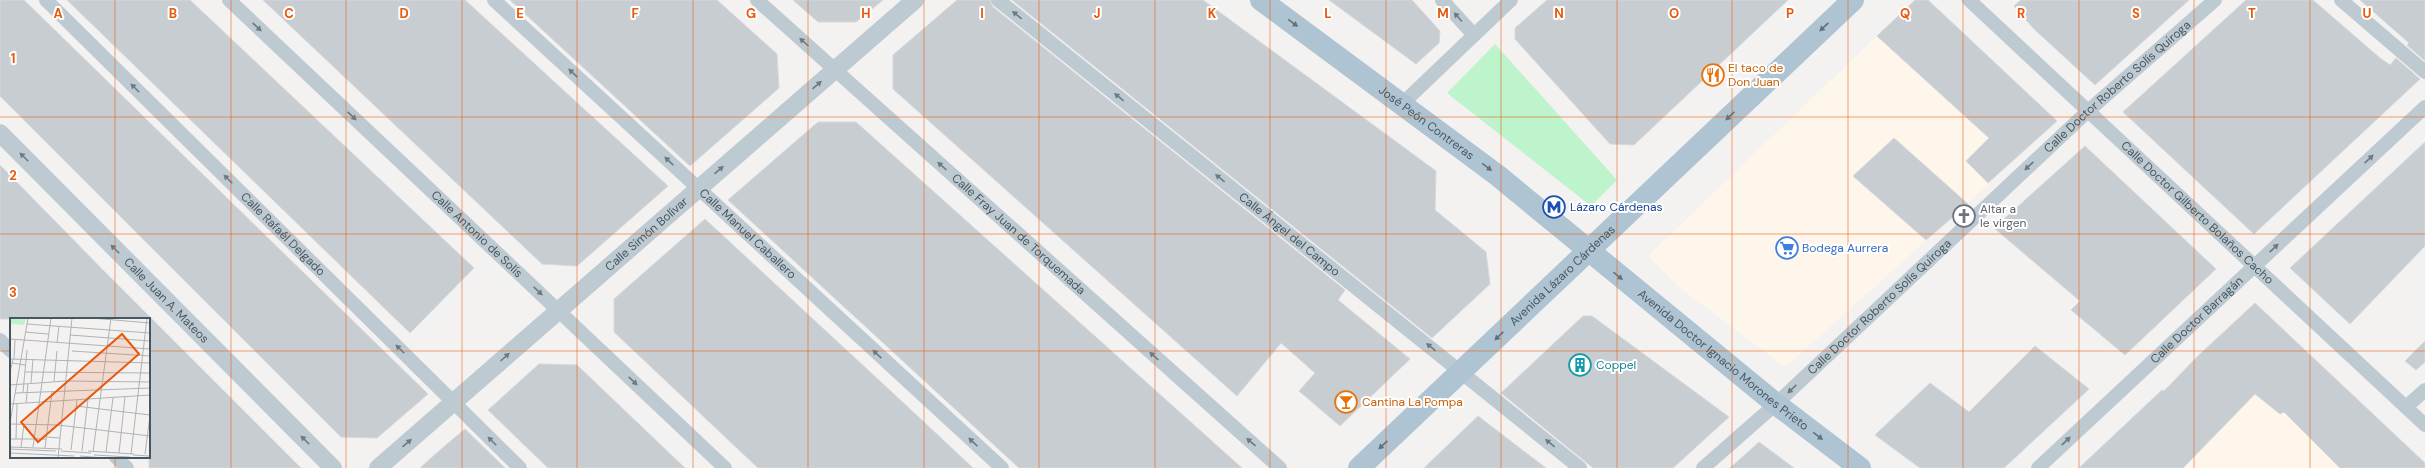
<svg xmlns="http://www.w3.org/2000/svg" width="2425" height="468" font-family="'DM Sans',sans-serif">
<rect width="100%" height="100%" fill="#f4f1f1"/>
<path fill="#fef6eb" d="M1877 36 1989 138 1966 161 1989 184 1785 367 1683 290 1648 256Z
M2255 394 2280 414 2284 412 2341 468H2183Z"/>
<path fill="#bdf4cc" d="M1495 44 1617 180 1591 206 1447 93Z"/>
<path fill="#c8cdd2" stroke="#d5d8dd" d="M0 0H24L428 394 377 438 341 437 0 96Z
M67 0H190L474 268 410 333Z
M263 0H465L668 186 577 266 542 264Z
M510 0H717L777 54 779 88 690 166Z
M793 0H883L856 22H818Z
M957 0H990L993 7 1345 290 1338 300 1410 359 1340 426 1299 391 1315 373 1281 343 1237 396 893 89V55Z
M1012 0H1203L1436 171 1435 210 1486 252 1490 284 1432 338Z
M1329 0H1412L1440 31 1439 43 1416 64Z
M1547 0H1788L1634 145 1610 144 1515 39V28Z
M1915 0H1928L2057 121 1988 183 1966 161 1989 138 1877 36Z
M2021 0H2189L2095 85 2034 29 2014 6Z
M2246 0H2313L2380 58 2390 65 2396 58 2420 79 2254 234 2123 112Z
M2360 0H2425V61L2407 45 2409 43Z
M818 122H856L1242 468H1019L728 200Z
M1894 138 1968 204 1926 240 1853 176Z
M2425 142V246L2350 324 2290 268Z
M2085 146 2216 269 2125 355 2071 310 2080 301 1994 228Z
M0 165 102 269 301 468H149V319H0Z
M705 219 909 408 973 468H758L614 332V299Z
M2255 303 2425 463V468H2340L2284 412 2280 414 2255 394 2183 468H2079L2162 390 2164 391 2199 355Z
M1583 316H1592L1729 417 1673 468H1593L1501 393Z
M2425 341V362L2416 370 2405 361Z
M2035 346 2089 389 2004 468H1920L1875 435 1930 383 1969 412Z
M539 364 577 365 685 468H548L488 410Z
M1478 416 1521 449 1546 468H1424Z
M465 429 505 468H420L440 450Z
M1759 442 1794 468H1730Z"/>
<g fill="none" stroke-linecap="round" stroke-linejoin="round">
<g stroke="#becad2" stroke-width="14">
<path id="s1" d="M46 0 520 468"/>
<path id="s2" d="M229 0 725 468"/>
<path id="s3" d="M494 0 1002 468"/>
<path id="s4" d="M757 0 1280 468"/>
<path id="s5" d="M998 0 1580 468"/>
<path d="M1442 0 1473 34"/>
<path id="s6" d="M1969 0 2425 425"/>
<path d="M2341 0 2425 72"/>
<path d="M1402 104 1511 0"/>
<path d="M0 340 11 351"/>
<path d="M2406 407 2425 390"/>
<path d="M116 457 127 468"/>
<path id="s7" d="M1703 468 1776 404 2088 111 2215 0"/>
<path id="s8" d="M2038 468 2425 107"/>
</g>
<g stroke="#becad2" stroke-width="18">
<path id="s9" d="M0 133 333 468"/>
<path id="s10" d="M378 468 915 0"/>
</g>
<g stroke="#afc4d2" stroke-width="22">
<path id="s11" d="M1261 0 1497 175 1776 404 1860 468"/>
<path id="s12" d="M1359 468 1853 0"/>
</g>
</g>
<defs><path id="oneway-solid" d="M-6-.8H1V-3.2L6.5 0L1 3.2V.8H-6Z"/></defs>
<g fill="#6b7a83">
<use href="#oneway-solid" transform="translate(1017 15) rotate(-141)"/>
<use href="#oneway-solid" transform="translate(1458 17) rotate(-132)"/>
<use href="#oneway-solid" transform="translate(257 27) rotate(43)"/>
<use href="#oneway-solid" transform="translate(804 42) rotate(-138)"/>
<use href="#oneway-solid" transform="translate(573 73) rotate(-137)"/>
<use href="#oneway-solid" transform="translate(817 85) rotate(-41)"/>
<use href="#oneway-solid" transform="translate(135 88) rotate(-135)"/>
<use href="#oneway-solid" transform="translate(1119 97) rotate(-141)"/>
<use href="#oneway-solid" transform="translate(352 116) rotate(43)"/>
<use href="#oneway-solid" transform="translate(24 157) rotate(-135)"/>
<use href="#oneway-solid" transform="translate(2369 159) rotate(-43)"/>
<use href="#oneway-solid" transform="translate(669 161) rotate(-137)"/>
<use href="#oneway-solid" transform="translate(942 166) rotate(-138)"/>
<use href="#oneway-solid" transform="translate(2029 166) rotate(137)"/>
<use href="#oneway-solid" transform="translate(719 170) rotate(-41)"/>
<use href="#oneway-solid" transform="translate(1220 178) rotate(-141)"/>
<use href="#oneway-solid" transform="translate(228 179) rotate(-135)"/>
<use href="#oneway-solid" transform="translate(2274 248) rotate(-43)"/>
<use href="#oneway-solid" transform="translate(115 249) rotate(-135)"/>
<use href="#oneway-solid" transform="translate(538 291) rotate(43)"/>
<use href="#oneway-solid" transform="translate(1431 347) rotate(-141)"/>
<use href="#oneway-solid" transform="translate(400 349) rotate(-135)"/>
<use href="#oneway-solid" transform="translate(877 354) rotate(-137)"/>
<use href="#oneway-solid" transform="translate(1154 356) rotate(-138)"/>
<use href="#oneway-solid" transform="translate(505 357) rotate(-42)"/>
<use href="#oneway-solid" transform="translate(633 381) rotate(43)"/>
<use href="#oneway-solid" transform="translate(1792 389) rotate(137)"/>
<use href="#oneway-solid" transform="translate(305 440) rotate(-135)"/>
<use href="#oneway-solid" transform="translate(492 441) rotate(-135)"/>
<use href="#oneway-solid" transform="translate(2066 441) rotate(-43)"/>
<use href="#oneway-solid" transform="translate(973 442) rotate(-137)"/>
<use href="#oneway-solid" transform="translate(1251 442) rotate(-139)"/>
<use href="#oneway-solid" transform="translate(407 443) rotate(-41)"/>
<use href="#oneway-solid" transform="translate(1550 443) rotate(-141)"/>
</g>
<g fill="#61727d">
<use href="#oneway-solid" transform="translate(1293 23) rotate(36)"/>
<use href="#oneway-solid" transform="translate(1824 27) rotate(137)"/>
<use href="#oneway-solid" transform="translate(1730 116) rotate(137)"/>
<use href="#oneway-solid" transform="translate(1487 167) rotate(37)"/>
<use href="#oneway-solid" transform="translate(1618 276) rotate(39)"/>
<use href="#oneway-solid" transform="translate(1499 336) rotate(136)"/>
<use href="#oneway-solid" transform="translate(1818 436) rotate(37)"/>
<use href="#oneway-solid" transform="translate(1383 445) rotate(137)"/>
</g>
<path fill="none" stroke="#e8590c" stroke-width="1" stroke-opacity="0.55" d="M115 0V319M231 0V468M346 0V468M462 0V468M577 0V468M693 0V468M808 0V468M924 0V468M1039 0V468M1155 0V468M1270 0V468M1386 0V468M1501 0V468M1617 0V468M1732 0V468M1848 0V468M1963 0V468M2079 0V468M2194 0V468M2310 0V468M0 117H2425M0 234H2425M0 351H11M149 351H2425M115 457V468"/>
<defs>
<g id="restaurant-ring" transform="scale(1.15)"><circle r="9.5" fill="#fff" stroke="#e8710a" stroke-width="1.5"/><path d="M-5-6h1v4h1v-4h1v4h1v-4h1v5L-1.5 .5V6h-2V.5L-5-1ZM5-6V6H3V1.5H1.5Q1.5-4 5-6Z" fill="#e8710a"/></g>
<g id="metro-ring" transform="scale(1.15)"><circle r="9.5" fill="#fff" stroke="#1a4fb4" stroke-width="1.5"/><path d="M-5.5 5V-5H-3L0 0L3-5H5.5V5H3V-.5L0 4L-3-.5V5Z" fill="#1a4fb4"/></g>
<g id="church-ring" transform="scale(1.15)"><circle r="9.5" fill="#fff" stroke="#6b7280" stroke-width="1.5"/><path d="M-1.2-6h2.4v3.5h3.3v2.4h-3.3V6h-2.4V-.1h-3.3v-2.4h3.3Z" fill="#6b7280"/></g>
<g id="supermarket-ring" transform="scale(1.15)"><circle r="9.5" fill="#fff" stroke="#3f7fe0" stroke-width="1.5"/><path d="M-6-5.5h2.5l.6 2H6L4.5 2H-2.5L-4.4-4H-6ZM-1.5 3.2a1.3 1.3 0 1 0 .1 0ZM3 3.2a1.3 1.3 0 1 0 .1 0Z" fill="#3f7fe0"/></g>
<g id="building-ring" transform="scale(1.15)"><circle r="9.5" fill="#fff" stroke="#0f9aa8" stroke-width="1.5"/><path d="M-4-6H4V6H1V3H-1V6H-4ZM-2.5-4.3h1.7v1.8h-1.7ZM.8-4.3h1.7v1.8H.8ZM-2.5-1h1.7V.8h-1.7ZM.8-1h1.7V.8H.8Z" fill="#0f9aa8"/></g>
<g id="bar-ring" transform="scale(1.15)"><circle r="9.5" fill="#fff" stroke="#e8710a" stroke-width="1.5"/><path d="M-6-5H6L.8 .8V4.5H3.5V6h-7V4.5H-.8V.8Z" fill="#e8710a"/></g>
</defs>
<g fill-rule="evenodd">
<use href="#restaurant-ring" x="1713" y="75"/>
<use href="#metro-ring" x="1554" y="207"/>
<use href="#church-ring" x="1964" y="216"/>
<use href="#supermarket-ring" x="1787" y="248"/>
<use href="#building-ring" x="1580" y="365"/>
<use href="#bar-ring" x="1346" y="402"/>
</g>
<g text-anchor="middle" dominant-baseline="central" stroke-width="4" stroke-linejoin="round" paint-order="stroke">
<g font-size="12" fill="#c56008" stroke="#fff" text-anchor="start">
<text x="1728" y="68">El taco de<tspan x="1728" dy="14">Don Juan</tspan></text>
<text x="1362" y="402">Cantina La Pompa</text>
</g>
<g font-size="12" fill="#475761" stroke="#fff">
<text stroke="none"><textPath href="#s7" startOffset="563">Calle Doctor Roberto Solís Quiroga</textPath></text>
<text stroke="none"><textPath href="#s11" startOffset="206">José Peón Contreras</textPath></text>
<text stroke="none"><textPath href="#s6" startOffset="312">Calle Doctor Gilberto Bolaños Cacho</textPath></text>
<text stroke="none"><textPath href="#s10" startOffset="356">Calle Simón Bolívar</textPath></text>
<text stroke="none"><textPath href="#s1" startOffset="333">Calle Rafaél Delgado</textPath></text>
<text stroke="none"><textPath href="#s2" startOffset="341">Calle Antonio de Solís</textPath></text>
<text stroke="none"><textPath href="#s3" startOffset="345">Calle Manuel Caballero</textPath></text>
<text stroke="none"><textPath href="#s4" startOffset="351">Calle Fray Juan de Torquemada</textPath></text>
<text stroke="none"><textPath href="#s5" startOffset="374">Calle Ángel del Campo</textPath></text>
<text stroke="none"><textPath href="#s12" startOffset="280">Avenida Lázaro Cárdenas</textPath></text>
<text stroke="none"><textPath href="#s9" startOffset="236">Calle Juan A. Mateos</textPath></text>
<text stroke="none"><textPath href="#s7" startOffset="239">Calle Doctor Roberto Solís Quiroga</textPath></text>
<text stroke="none"><textPath href="#s8" startOffset="217">Calle Doctor Barragán</textPath></text>
<text stroke="none"><textPath href="#s11" startOffset="586">Avenida Doctor Ignacio Morones Prieto</textPath></text>
</g>
<g font-size="12" fill="#164399" stroke="#fff" text-anchor="start">
<text x="1570" y="207">Lázaro Cárdenas</text>
</g>
<g font-size="12" fill="#5b616d" stroke="#fff" text-anchor="start">
<text x="1980" y="209">Altar a<tspan x="1980" dy="14">le virgen</tspan></text>
</g>
<g font-size="12" fill="#366cbe" stroke="#fff" text-anchor="start">
<text x="1802" y="248">Bodega Aurrera</text>
</g>
<g font-size="12" fill="#0d838f" stroke="#fff" text-anchor="start">
<text x="1596" y="365">Coppel</text>
</g>
</g>
<g transform="translate(10 318)">
<rect width="140" height="140" fill="#f4f1f1"/>
<path d="M0 0H16L14 7 0 6Z" fill="#bdf4cc"/>
<path fill="none" stroke="#afb3b7" stroke-width="1" d="M81 0 140 5M17 6 140 15M15 14 38 16M60 17 140 23M0 21 140 31M47 25 49 8M62 33 140 38M0 41 140 45M4 41 5 22M2 45 15 47M0 54 3 41M15 54 140 55M44 63 47 33M21 65 23 41M0 67 56 63 140 64M13 74 17 32M5 75 140 70M16 85 18 66M0 86 140 77M66 88 140 97M0 105 18 0M0 106 48 107 140 118M36 119 50 120M0 121H36M6 121 7 86M0 129 52 131M11 129 14 106M23 129 41 0M35 130 42 74M0 131 46 133M61 132 67 82M51 133 81 135M72 133 78 81M78 133 124 136M83 134 101 0M96 134 103 80M0 135 64 138M109 135 115 79M121 136 137 0M135 136 140 98M84 137 120 139M123 137 140 138M70 138 95 140M48 140 62 0"/>
<path fill="#e8590c" fill-opacity="0.15" stroke="#e8590c" stroke-width="2" d="M112 16 129 36 28 124 11 104Z"/>
<rect width="140" height="140" fill="none" stroke="#475761" stroke-width="2"/>
</g>
<g font-size="13" text-anchor="middle" font-weight="bold" fill="#e8590c" stroke="#fff" stroke-width="4" stroke-linejoin="round" paint-order="stroke">
<text x="58" y="18">A</text>
<text x="173" y="18">B</text>
<text x="289" y="18">C</text>
<text x="404" y="18">D</text>
<text x="520" y="18">E</text>
<text x="635" y="18">F</text>
<text x="751" y="18">G</text>
<text x="866" y="18">H</text>
<text x="982" y="18">I</text>
<text x="1097" y="18">J</text>
<text x="1212" y="18">K</text>
<text x="1328" y="18">L</text>
<text x="1443" y="18">M</text>
<text x="1559" y="18">N</text>
<text x="1674" y="18">O</text>
<text x="1790" y="18">P</text>
<text x="1905" y="18">Q</text>
<text x="2021" y="18">R</text>
<text x="2136" y="18">S</text>
<text x="2252" y="18">T</text>
<text x="2367" y="18">U</text>
<text x="13" y="63">1</text>
<text x="13" y="180">2</text>
<text x="13" y="297">3</text>
</g>
</svg>
